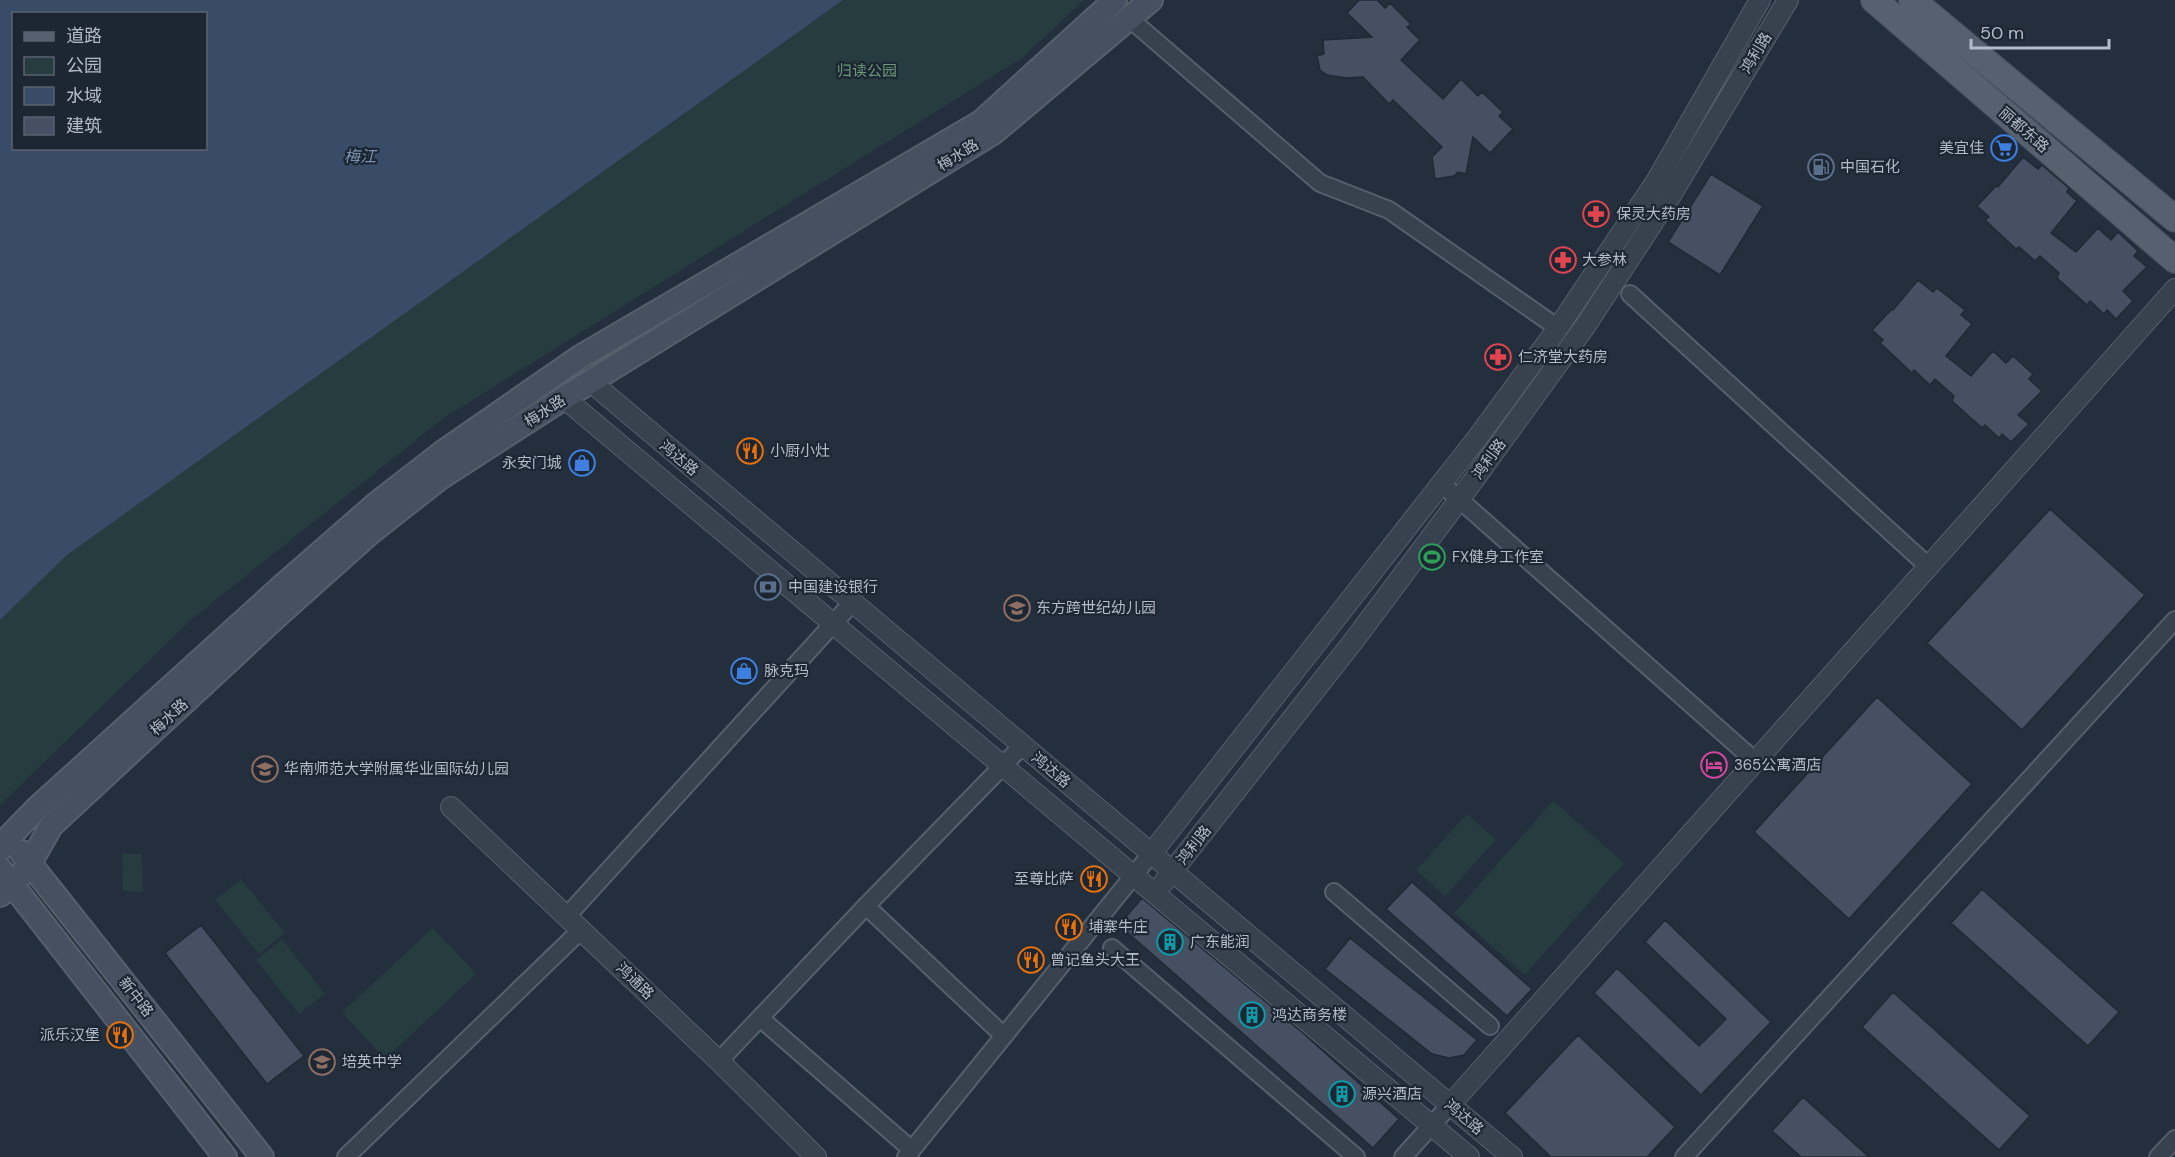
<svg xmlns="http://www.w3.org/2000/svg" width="2175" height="1157" font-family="'DM Sans','Noto Sans SC',sans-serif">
<rect width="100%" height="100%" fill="#242f3e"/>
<path fill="#263c3f" d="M843 0H1084L1022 58 445 417 193 618 0 805V620L67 555Z
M1553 801 1624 863 1525 975 1454 913Z
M1467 814 1496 840 1445 896 1416 870Z
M122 854H142L143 892 123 891Z
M241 879 285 933 259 954 215 900Z
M433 928 476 974 385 1059 342 1012Z
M282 939 325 994 299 1014 256 960Z"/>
<path fill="#394c67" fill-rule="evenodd" d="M0 0H843L67 555 0 620ZM14 14H206V148H14Z"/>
<path fill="#455162" stroke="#1f2835" stroke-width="1.5" d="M1359 0H1377L1385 8 1390 3 1411 24 1407 27 1420 40 1401 60 1443 99 1461 79 1478 96 1482 92 1503 112 1499 116 1513 129 1490 153 1473 137 1466 174 1458 172 1454 176 1435 179 1432 157 1442 147 1393 100 1389 104 1363 77 1346 78 1327 75 1320 70 1317 56 1324 54 1323 40 1372 37 1347 13Z
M2023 157 2038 169 2042 165 2069 188 2067 192 2077 201 2051 233 2076 252 2098 228 2111 240 2118 232 2138 251 2134 256 2147 267 2123 291 2133 301 2116 319 2107 310 2104 314 2090 301 2087 305 2057 278 2059 273 2040 256 2035 261 2019 247 2016 249 1985 220 1989 217 1977 206 1997 185 1998 187Z
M1711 174 1763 206 1720 275 1668 242Z
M1918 280 1933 292 1937 288 1965 310 1961 315 1972 324 1946 356 1971 376 1993 351 2006 363 2013 356 2033 374 2029 379 2042 391 2018 415 2029 424 2011 442 2002 434 1999 438 1985 425 1982 428 1952 401 1954 396 1935 379 1930 385 1914 370 1912 373 1880 343 1883 340 1872 330 1892 309 1893 310Z
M2050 509 2145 595 2022 730 1927 643Z
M1877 697 1972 784 1849 919 1754 832Z
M1412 882 1532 989 1507 1016 1386 909Z
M1982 889 2119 1012 2088 1046 1951 923Z
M1142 898 1304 1034 1399 1119 1373 1148 1119 925Z
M1665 920 1771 1022 1701 1095 1594 993 1617 968 1699 1046 1726 1019 1645 942Z
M201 925 304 1056 267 1084 165 953Z
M1350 938 1477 1040 1464 1055 1449 1058 1432 1054 1325 969Z
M1893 992 2030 1116 1999 1150 1862 1027Z
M1578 1035 1675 1127 1647 1157H1551L1505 1113Z
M1803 1097 1869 1157H1801L1772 1131Z"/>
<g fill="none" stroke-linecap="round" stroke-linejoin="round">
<g stroke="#565f6c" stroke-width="20">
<path id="minor" d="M1130 19 1320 183 1389 210 1558 328
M1630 294 1928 566
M1442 484 1755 761
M1334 892 1490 1026
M866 906 1004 1036
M567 916 852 603
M1112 948 1356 1157
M760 1018 912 1150
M719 1061 866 906 1022 746
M346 1157 581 930
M906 1157 1151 854
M1403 1157 1450 1105
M1684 1157 2175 620
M2158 1157 2175 1139"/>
</g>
<g stroke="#565f6c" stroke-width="22">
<path id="tertiary" d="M591 382 1512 1157
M564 398 1469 1157
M451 807 719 1061 816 1157
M1151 854 1478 437 1558 328 1657 180 1760 0
M1164 882 1355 639 1473 481 1586 325 1671 195 1788 0
M1450 1105 2175 289"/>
</g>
<g stroke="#565f6c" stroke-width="26">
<path id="secondary" d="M0 849 8 838 36 809 280 588 376 504 443 452 580 357 981 122 1115 0
M21 852 262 1157
M0 869 225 1157
M0 895C24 878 37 851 51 826L275 618 370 533 440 478 564 398 993 133 1151 0"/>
</g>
<g stroke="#414a57" stroke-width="28">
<path id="primary" d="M1874 0 2175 260
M1912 0 2175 219"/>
</g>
<use href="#minor" stroke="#38414e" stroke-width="16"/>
<use href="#tertiary" stroke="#38414e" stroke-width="20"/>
<use href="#secondary" stroke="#465061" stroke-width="22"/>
<use href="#primary" stroke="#56606e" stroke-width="26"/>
</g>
<defs>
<g id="supermarket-ring" transform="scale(1.35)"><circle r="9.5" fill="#1d2633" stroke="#3f7fe0" stroke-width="1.5"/><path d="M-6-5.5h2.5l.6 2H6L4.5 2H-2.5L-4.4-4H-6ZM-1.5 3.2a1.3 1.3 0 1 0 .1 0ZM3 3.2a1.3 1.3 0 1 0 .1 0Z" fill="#3f7fe0"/></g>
<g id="fuel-ring" transform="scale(1.35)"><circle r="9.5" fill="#1d2633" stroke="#5c6f8a" stroke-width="1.5"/><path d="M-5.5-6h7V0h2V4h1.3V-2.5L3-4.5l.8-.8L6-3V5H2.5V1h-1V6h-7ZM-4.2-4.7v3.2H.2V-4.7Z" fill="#5c6f8a"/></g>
<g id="pharmacy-ring" transform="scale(1.35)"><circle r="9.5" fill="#1d2633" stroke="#e0444e" stroke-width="1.5"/><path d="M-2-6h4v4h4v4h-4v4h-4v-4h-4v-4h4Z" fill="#e0444e"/></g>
<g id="restaurant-ring" transform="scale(1.35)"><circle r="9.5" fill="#1d2633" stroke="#e8710a" stroke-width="1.5"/><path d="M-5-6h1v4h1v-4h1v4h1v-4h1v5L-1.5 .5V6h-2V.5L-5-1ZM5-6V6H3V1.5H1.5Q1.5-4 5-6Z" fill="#e8710a"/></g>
<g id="shop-ring" transform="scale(1.35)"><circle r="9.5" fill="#1d2633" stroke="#3f7fe0" stroke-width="1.5"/><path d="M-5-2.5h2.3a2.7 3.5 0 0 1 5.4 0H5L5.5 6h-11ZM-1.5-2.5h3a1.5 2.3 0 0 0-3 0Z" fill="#3f7fe0"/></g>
<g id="stadium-ring" transform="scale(1.35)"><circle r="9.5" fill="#1d2633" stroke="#2e9e5b" stroke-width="1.5"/><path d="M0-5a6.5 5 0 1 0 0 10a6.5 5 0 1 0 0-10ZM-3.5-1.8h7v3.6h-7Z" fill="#2e9e5b"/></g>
<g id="bank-ring" transform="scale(1.35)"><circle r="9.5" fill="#1d2633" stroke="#5c6f8a" stroke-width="1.5"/><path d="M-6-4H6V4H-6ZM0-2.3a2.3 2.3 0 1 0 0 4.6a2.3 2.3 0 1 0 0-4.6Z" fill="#5c6f8a"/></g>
<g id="school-ring" transform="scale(1.35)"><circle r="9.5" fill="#1d2633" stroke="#8d6e63" stroke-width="1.5"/><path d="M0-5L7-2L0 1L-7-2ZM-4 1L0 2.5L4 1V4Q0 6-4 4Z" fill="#8d6e63"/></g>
<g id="hotel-ring" transform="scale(1.35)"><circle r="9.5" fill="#1d2633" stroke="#d1479c" stroke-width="1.5"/><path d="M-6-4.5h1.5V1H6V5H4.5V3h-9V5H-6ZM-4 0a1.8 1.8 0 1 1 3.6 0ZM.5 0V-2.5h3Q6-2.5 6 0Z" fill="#d1479c"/></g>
<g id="building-ring" transform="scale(1.35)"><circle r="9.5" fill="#1d2633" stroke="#0f9aa8" stroke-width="1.5"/><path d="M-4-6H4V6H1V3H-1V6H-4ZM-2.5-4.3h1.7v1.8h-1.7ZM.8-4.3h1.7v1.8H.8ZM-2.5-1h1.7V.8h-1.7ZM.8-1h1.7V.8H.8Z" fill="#0f9aa8"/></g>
</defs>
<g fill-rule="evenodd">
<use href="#supermarket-ring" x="2004" y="148"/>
<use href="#fuel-ring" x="1821" y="167"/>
<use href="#pharmacy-ring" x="1596" y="214"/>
<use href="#pharmacy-ring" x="1563" y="260"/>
<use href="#pharmacy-ring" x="1498" y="357"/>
<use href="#restaurant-ring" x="750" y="451"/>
<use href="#shop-ring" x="582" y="463"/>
<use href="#stadium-ring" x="1432" y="557"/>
<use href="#bank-ring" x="768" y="587"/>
<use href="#school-ring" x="1017" y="608"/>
<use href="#shop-ring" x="744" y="671"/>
<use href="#hotel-ring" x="1714" y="765"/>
<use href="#school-ring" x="265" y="769"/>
<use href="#restaurant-ring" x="1094" y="879"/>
<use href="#restaurant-ring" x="1069" y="927"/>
<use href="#building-ring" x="1170" y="942"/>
<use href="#restaurant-ring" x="1031" y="960"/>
<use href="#building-ring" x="1252" y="1015"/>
<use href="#restaurant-ring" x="120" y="1035"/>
<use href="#school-ring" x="322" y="1062"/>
<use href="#building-ring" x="1342" y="1094"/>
</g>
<g text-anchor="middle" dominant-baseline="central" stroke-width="4.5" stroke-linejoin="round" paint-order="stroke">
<g font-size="15" fill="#b4bcc9" stroke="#1d2633">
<text transform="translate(1756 53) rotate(-59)">鸿利路</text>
<text transform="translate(2024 130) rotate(41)">丽都东路</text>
<text transform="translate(958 155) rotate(-32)">梅水路</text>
<text transform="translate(545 411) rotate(-33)">梅水路</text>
<text transform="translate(679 458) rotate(40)">鸿达路</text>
<text transform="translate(1489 459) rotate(-54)">鸿利路</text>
<text transform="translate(169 717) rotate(-43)">梅水路</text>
<text transform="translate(1051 770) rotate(40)">鸿达路</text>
<text transform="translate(1194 845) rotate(-52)">鸿利路</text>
<text transform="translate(635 981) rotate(44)">鸿通路</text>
<text transform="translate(136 997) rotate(52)">新中路</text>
<text transform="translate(1464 1117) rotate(40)">鸿达路</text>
</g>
<g font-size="15" fill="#6b9a76" stroke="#1d2633">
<text x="867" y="71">归读公园</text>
</g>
<g font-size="15" fill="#b4bcc9" stroke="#1d2633" text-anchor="start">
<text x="1984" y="148" text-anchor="end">美宜佳</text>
<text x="1840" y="167">中国石化</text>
<text x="1616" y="214">保灵大药房</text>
<text x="1582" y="260">大参林</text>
<text x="1518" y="357">仁济堂大药房</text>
<text x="770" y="451">小厨小灶</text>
<text x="562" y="463" text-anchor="end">永安门城</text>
<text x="1452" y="557">FX健身工作室</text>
<text x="788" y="587">中国建设银行</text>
<text x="1036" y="608">东方跨世纪幼儿园</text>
<text x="764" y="671">脉克玛</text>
<text x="1734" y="765">365公寓酒店</text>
<text x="284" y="769">华南师范大学附属华业国际幼儿园</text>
<text x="1074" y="879" text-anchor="end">至尊比萨</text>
<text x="1088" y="927">埔寨牛庄</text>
<text x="1190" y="942">广东能润</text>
<text x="1050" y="960">曾记鱼头大王</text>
<text x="1272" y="1015">鸿达商务楼</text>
<text x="100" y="1035" text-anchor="end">派乐汉堡</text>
<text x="342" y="1062">培英中学</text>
<text x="1362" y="1094">源兴酒店</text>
</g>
<g font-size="16" font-style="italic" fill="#7c92b1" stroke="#1d2633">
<text x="360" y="156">梅江</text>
</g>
</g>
<rect x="12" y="12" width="195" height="138" fill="#1d2633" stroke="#59626f" stroke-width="1.5"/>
<rect x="24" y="32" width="30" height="9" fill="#56606e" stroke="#59626f" stroke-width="1.5"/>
<text x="66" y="42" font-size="18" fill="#b4bcc9">道路</text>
<rect x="24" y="57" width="30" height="18" fill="#263c3f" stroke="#59626f" stroke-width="1.5"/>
<text x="66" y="72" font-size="18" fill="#b4bcc9">公园</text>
<rect x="24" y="87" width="30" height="18" fill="#394c67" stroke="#59626f" stroke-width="1.5"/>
<text x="66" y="102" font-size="18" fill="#b4bcc9">水域</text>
<rect x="24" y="117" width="30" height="18" fill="#455162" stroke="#59626f" stroke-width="1.5"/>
<text x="66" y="132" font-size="18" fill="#b4bcc9">建筑</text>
<path d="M1971 39v9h138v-9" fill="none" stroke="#b4bcc9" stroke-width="3"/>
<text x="1980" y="39" font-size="18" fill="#b4bcc9" stroke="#1d2633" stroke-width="4.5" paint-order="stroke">50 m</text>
</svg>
